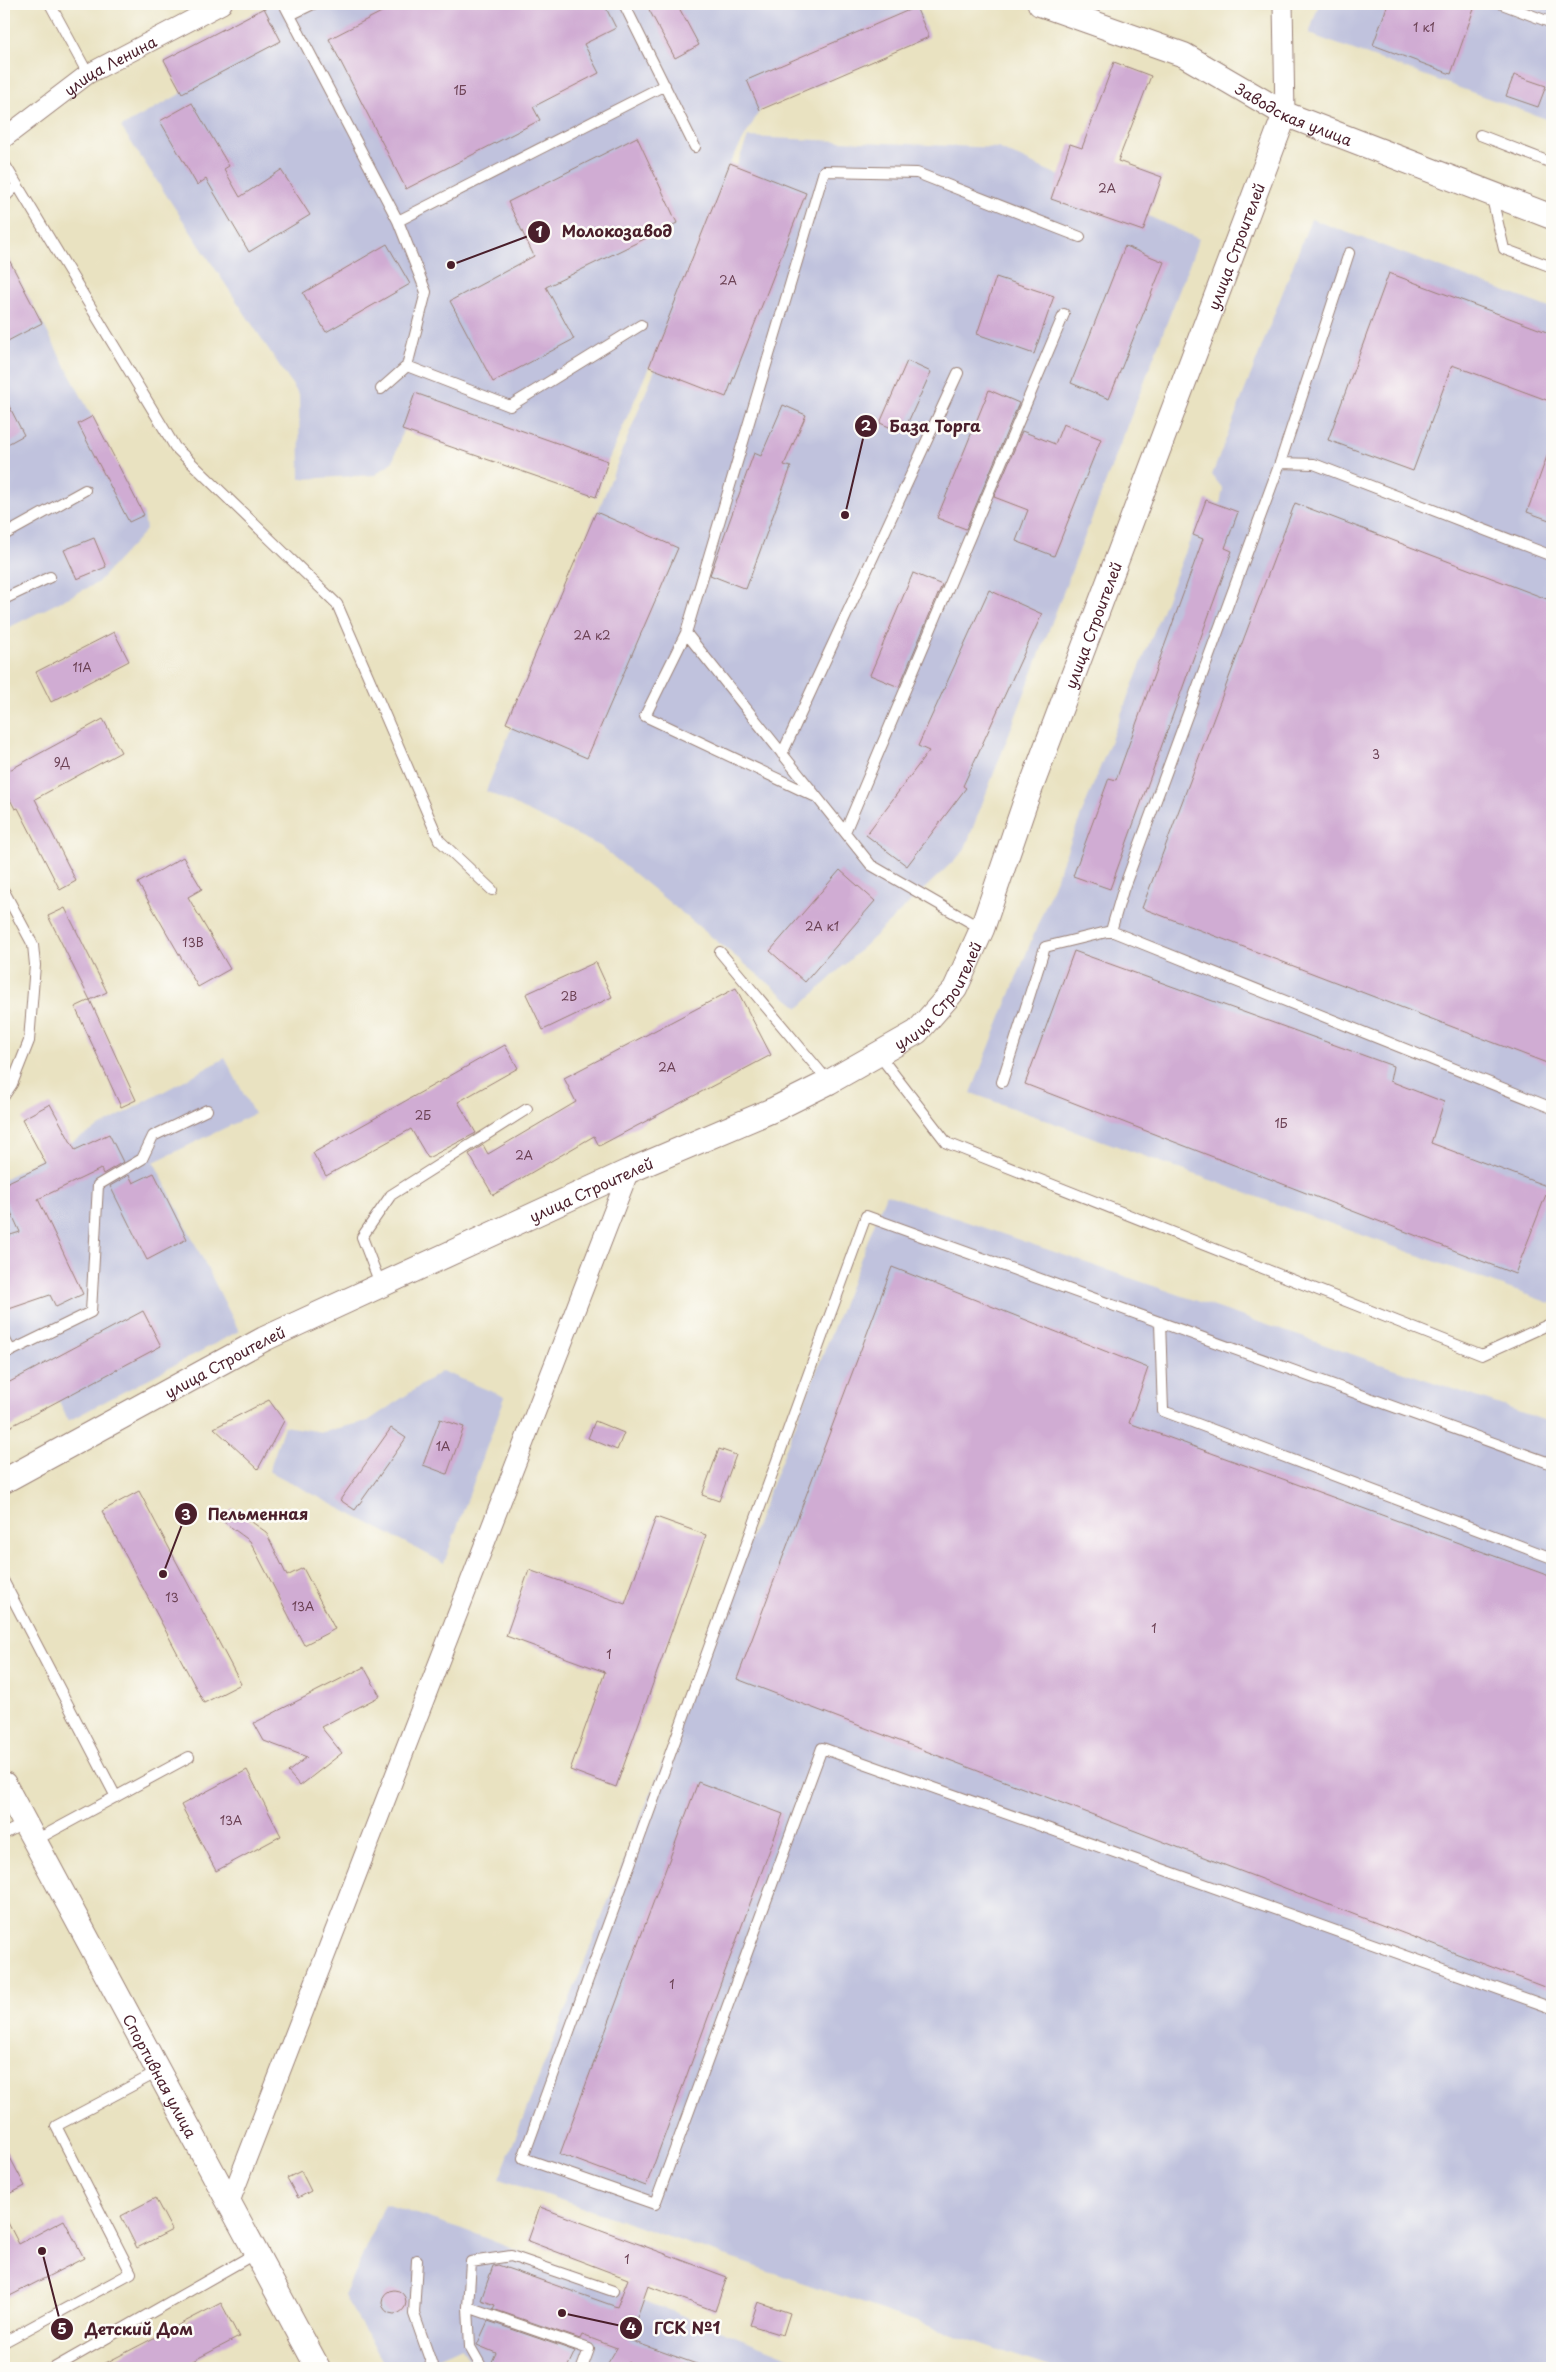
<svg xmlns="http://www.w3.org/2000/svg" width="1556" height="2372" font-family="'Playpen Sans',sans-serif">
<rect width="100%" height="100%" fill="#fdfcf7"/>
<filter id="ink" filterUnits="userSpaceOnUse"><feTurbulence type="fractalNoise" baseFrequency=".02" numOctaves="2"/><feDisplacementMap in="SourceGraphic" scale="10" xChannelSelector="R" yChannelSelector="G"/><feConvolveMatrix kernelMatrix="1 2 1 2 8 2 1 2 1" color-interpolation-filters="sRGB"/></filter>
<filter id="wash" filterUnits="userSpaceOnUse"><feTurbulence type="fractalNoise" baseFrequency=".0096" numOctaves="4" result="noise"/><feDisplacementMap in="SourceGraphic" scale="20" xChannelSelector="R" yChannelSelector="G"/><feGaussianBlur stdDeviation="1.12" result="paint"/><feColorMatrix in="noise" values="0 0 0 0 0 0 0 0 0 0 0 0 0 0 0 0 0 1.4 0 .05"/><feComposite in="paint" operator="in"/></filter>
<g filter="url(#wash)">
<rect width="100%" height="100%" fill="#e9e2c1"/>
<path fill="#c0c2dd" d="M271 4H917L929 37 760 110 730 163 649 367 608 461 596 497 403 430 393 461 375 475 300 479 299 395 121 127 182 93 164 60Z
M1319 4H1552V121L1309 34Z
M748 137 998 148 1199 239 964 851 799 1008 600 846 486 791Z
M1311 219 1552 309V1304L971 1093 1206 500 1220 504 1223 489 1212 475Z
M4 250 144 515 146 530 97 583 4 630Z
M225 1058 254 1114 154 1162 239 1331 68 1421 59 1401 4 1430V1179Z
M886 1194 1552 1423V2368H1052L499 2179Z
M442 1371 505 1397 444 1563 269 1471 284 1426 322 1432 368 1421Z
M385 2204 462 2229 816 2368H473L462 2347 431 2361 408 2368H387L344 2296Z"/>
<g id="blocks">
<path fill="#d0acd3" d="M397 4H604L616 28 584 44 599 73 533 107 540 120 406 189 329 39Z
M646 4H677L699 45 675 58Z
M1388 4H1461L1474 9 1451 74 1373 45Z
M916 7 929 37 760 110 747 80Z
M264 8 281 41 182 93 164 60Z
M1114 62 1151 76 1118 161 1162 177 1143 231 1051 199 1070 144 1082 148Z
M1514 75 1546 86 1538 107 1506 96Z
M192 103 229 166 224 169 240 197 281 170 310 215 249 252 206 179 197 185 160 121Z
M637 137 677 223 546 287 574 339 493 382 450 301 534 256 508 202Z
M730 163 806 193 726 397 649 367Z
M387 244 410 284 326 332 303 293Z
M1125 246 1164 262 1109 399 1071 383Z
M4 250 42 323 4 343Z
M1389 273 1552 334V402L1452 365 1413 471 1328 440Z
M996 277 1054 296 1034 354 977 334Z
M907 361 931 372 903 433 880 423Z
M989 390 1019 403 966 529 937 518Z
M415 393 608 461 596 497 402 430Z
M4 396 24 435 4 446Z
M783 405 806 415 784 465 791 467 746 589 710 575 754 453 761 456Z
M93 416 144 515 129 522 78 424Z
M1063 424 1101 439 1054 556 1016 541 1028 510 994 497 1022 431 1055 444Z
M1550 448 1552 449V521L1527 512Z
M1206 500 1238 512 1225 548 1232 551 1110 889 1073 876 1109 778 1116 780 1203 539 1193 535Z
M1295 503 1552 601V1065L1142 908Z
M596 512 678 548 587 758 506 723Z
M94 538 106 567 77 579 64 550Z
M913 573 942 585 899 687 870 675Z
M989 590 1042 614 963 786 966 788 907 866 866 835 929 751 918 746Z
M114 632 129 661 51 702 36 672Z
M103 719 121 752 35 799 76 881 60 890 18 808 15 809 4 788V773Z
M183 857 202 889 188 897 230 969 198 987 138 883Z
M840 870 875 901 805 982 770 951Z
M65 908 107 992 90 1000 48 916Z
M1074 951 1393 1066 1390 1081 1444 1102 1431 1143 1549 1187 1515 1274 1025 1084Z
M596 962 612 997 543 1030 526 994Z
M736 988 771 1055 599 1146 594 1136 493 1195 469 1154 483 1145 488 1154 576 1102 564 1078Z
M90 1000 136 1100 121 1107 75 1007Z
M505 1045 518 1068 458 1102 476 1133 428 1158 411 1129 326 1176 313 1153Z
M50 1104 75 1150 109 1134 123 1162 103 1174 101 1169 38 1199 83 1294 56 1307 50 1295 9 1309 4 1293V1237L20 1232 4 1197V1184L46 1164 22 1119Z
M154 1173 187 1239 147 1260 110 1186 129 1175 133 1183Z
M892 1267 1148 1368 1129 1423 1552 1577V1990L737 1679Z
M143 1311 161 1346 4 1430V1385Z
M269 1400 284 1421 258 1469 214 1428Z
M440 1419 464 1427 447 1474 423 1465Z
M595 1421 624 1433 617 1450 588 1438Z
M391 1428 406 1438 355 1510 340 1500Z
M719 1449 736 1455 719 1501 702 1495Z
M139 1491 241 1684 204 1703 102 1511Z
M232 1508 266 1532 287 1576 303 1568 335 1629 304 1645 250 1541 224 1522Z
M656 1517 706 1535 616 1787 570 1770 605 1672 506 1636 529 1570 625 1604Z
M364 1667 380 1696 321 1727 342 1753 300 1786 288 1772 307 1757 264 1741 254 1723Z
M247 1770 281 1836 216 1871 181 1805Z
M698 1782 783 1814 646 2186 560 2154Z
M4 2146 25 2186 4 2197Z
M301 2171 311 2191 298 2198 287 2178Z
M155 2198 172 2230 137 2248 121 2216Z
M540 2207 727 2277 715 2311 648 2286 629 2340 702 2366 701 2368H647L628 2362 624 2368H605L617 2348 582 2335 580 2339 493 2309 495 2305 481 2300 493 2266 498 2265 617 2307 628 2279 528 2241Z
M4 2215 19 2244 64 2220 84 2258 4 2299Z
M382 2302a12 12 0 1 1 24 0a12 12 0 1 1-24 0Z
M758 2302 790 2313 783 2335 750 2325Z
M221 2303 239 2337 179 2368H96Z
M488 2321 575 2351 567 2368H489L496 2353 477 2345Z"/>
</g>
</g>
<g filter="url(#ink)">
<use href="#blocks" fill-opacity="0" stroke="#9a8076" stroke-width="1"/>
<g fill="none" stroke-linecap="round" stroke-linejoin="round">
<g stroke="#9a8076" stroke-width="12">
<path id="service" d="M50 4 88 74
M284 4 398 221 426 292 407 366 381 389
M624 4 695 147
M1502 4 1552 23
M290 15 313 4
M1480 135 1552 163
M4 163 175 447 337 604 439 840 492 890
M1491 194 1504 249 1552 267
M4 198 17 185
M398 221 665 85
M407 366 510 406 641 325
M1280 463 1314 464 1552 556
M4 535 85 490
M4 599 50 577
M686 633 645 716 814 796
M782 754 958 373
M845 832 1064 314
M4 891 33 945 35 965 29 1041 12 1084 4 1096
M982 929 871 865 686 633 824 171 917 173 1080 237
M1111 931 1552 1108
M720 952 829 1082
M879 1055 947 1143 1482 1355 1552 1323
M1002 1082 1045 947 1111 931 1123 890 1280 463 1349 253
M381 1286 362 1237 391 1195 527 1109
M1160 1322 1163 1411 1552 1558
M4 1338 11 1351 91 1312 98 1185 142 1159 153 1136 207 1110
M1552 1464 866 1216 523 2158 655 2204 822 1748 1552 2008
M4 1582 116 1797
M4 1834 25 1823
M34 1841 189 1757
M417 2260 414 2314 433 2368
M468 2307 589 2349 582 2368
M4 2342 131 2273 56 2126 158 2072
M54 2368 256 2253
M482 2368 470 2347 468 2307 471 2262 511 2256 613 2291"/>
</g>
<g stroke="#9a8076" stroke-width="21">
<g id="minor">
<path d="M1283 4 1285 114"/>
<path id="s1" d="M4 138 88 74 222 4"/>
<path d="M229 2204 629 1171"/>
</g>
</g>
<g stroke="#9a8076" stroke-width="26">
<g id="tertiary">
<path id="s2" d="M1040 4 1184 55 1285 114 1552 217"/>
<path id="s3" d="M4 1481 264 1339 629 1171 775 1109 829 1082 917 1032 955 989 982 929 1025 803 1285 114"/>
<path id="s4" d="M4 1784 318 2368"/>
</g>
</g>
<use href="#service" stroke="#fff" stroke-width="10"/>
<use href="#minor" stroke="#fff" stroke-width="19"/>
<use href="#tertiary" stroke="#fff" stroke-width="24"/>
</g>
</g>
<g text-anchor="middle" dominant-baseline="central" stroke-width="5" stroke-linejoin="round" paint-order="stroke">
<g font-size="12" fill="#6c4255">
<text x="1424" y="27">1 к1</text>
<text x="460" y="90">1Б</text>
<text x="1107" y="188">2А</text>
<text x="728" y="280">2А</text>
<text x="592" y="635">2А к2</text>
<text x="82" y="667">11А</text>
<text x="1376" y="754">3</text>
<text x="62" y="762">9Д</text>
<text x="822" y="926">2А к1</text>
<text x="193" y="942">13В</text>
<text x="569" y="996">2В</text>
<text x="667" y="1067">2А</text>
<text x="423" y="1115">2Б</text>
<text x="1281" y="1123">1Б</text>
<text x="524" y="1155">2А</text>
<text x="443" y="1446">1А</text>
<text x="172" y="1597">13</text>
<text x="303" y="1606">13А</text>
<text x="1154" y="1628">1</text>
<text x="609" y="1654">1</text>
<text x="231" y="1820">13А</text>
<text x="672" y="1984">1</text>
<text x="627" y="2259">1</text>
</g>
<g font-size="15" fill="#4a1f2b" stroke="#fdfcf7">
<text stroke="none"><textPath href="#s1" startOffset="129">улица Ленина</textPath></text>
<text stroke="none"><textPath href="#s2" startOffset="278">Заводская улица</textPath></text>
<text stroke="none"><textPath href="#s3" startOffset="1870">улица Строителей</textPath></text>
<text stroke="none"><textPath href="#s3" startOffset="1465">улица Строителей</textPath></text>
<text stroke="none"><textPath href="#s3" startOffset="1060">улица Строителей</textPath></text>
<text stroke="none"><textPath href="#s3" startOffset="656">улица Строителей</textPath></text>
<text stroke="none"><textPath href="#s3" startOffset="251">улица Строителей</textPath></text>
<text stroke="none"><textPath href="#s4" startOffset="331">Спортивная улица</textPath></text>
</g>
</g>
<path fill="none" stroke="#4a1f2b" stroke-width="2" d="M451 265L539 232M845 515L866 426M163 1574L186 1514M562 2313L631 2328M42 2251L62 2329"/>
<g fill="#4a1f2b" stroke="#fdfcf7" stroke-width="2">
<circle cx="451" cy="265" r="5"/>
<circle cx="845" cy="515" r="5"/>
<circle cx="163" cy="1574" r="5"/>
<circle cx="562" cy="2313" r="5"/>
<circle cx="42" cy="2251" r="5"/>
<circle cx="539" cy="232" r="12"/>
<circle cx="866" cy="426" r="12"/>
<circle cx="186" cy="1514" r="12"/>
<circle cx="631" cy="2328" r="12"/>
<circle cx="62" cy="2329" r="12"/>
</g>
<g font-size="15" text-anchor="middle" font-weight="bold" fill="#fff">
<text x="539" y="237">1</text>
<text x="866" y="431">2</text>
<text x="186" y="1520">3</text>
<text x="631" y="2333">4</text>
<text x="62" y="2334">5</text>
</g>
<g font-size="16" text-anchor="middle" font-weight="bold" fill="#4a1f2b" stroke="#fdfcf7" stroke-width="5" stroke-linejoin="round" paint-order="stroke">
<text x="617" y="237">Молокозавод</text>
<text x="935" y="432">База Торга</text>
<text x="258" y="1520">Пельменная</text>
<text x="687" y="2334">ГСК №1</text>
<text x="139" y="2335">Детский Дом</text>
</g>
<rect width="1556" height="2372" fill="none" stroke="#fdfcf7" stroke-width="20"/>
</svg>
